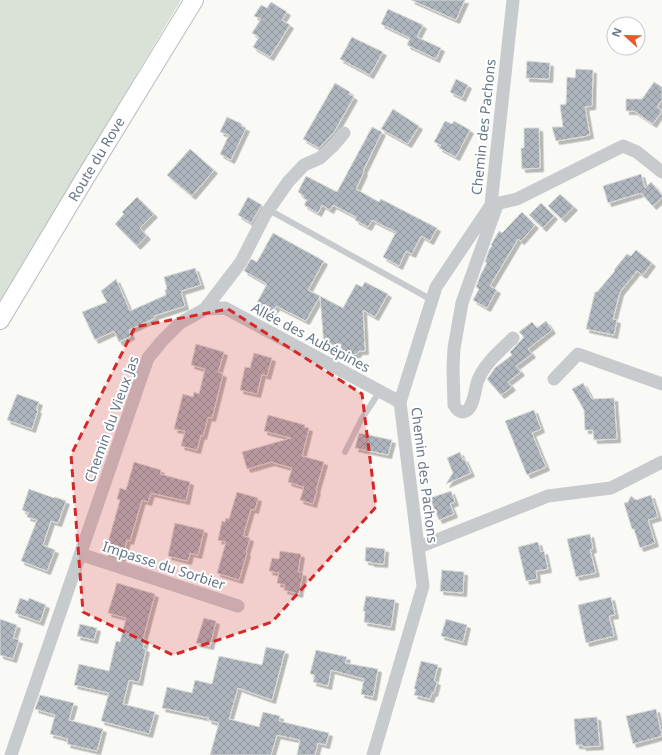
<svg xmlns="http://www.w3.org/2000/svg" width="662" height="755" font-family="'Noto Sans',sans-serif">
<defs>
<pattern id="building-cross-hatch" width="8" height="8" patternUnits="userSpaceOnUse"><rect width="8" height="8" fill="#aeb5bc"/><path d="M0 0l8 8M0 8l8-8" fill="none" stroke="#91989f"/></pattern>
<filter id="shadow"><feDropShadow dx="3.5" dy="3.5" stdDeviation="0" flood-color="#0004"/></filter>
</defs>
<rect width="100%" height="100%" fill="#f9f9f6"/>
<path fill="#dae1d7" d="M0 0H181L0 302Z"/>
<path fill="url(#building-cross-hatch)" stroke="#dbdbd9" filter="url(#shadow)" d="M411 0H465L456 20Z
M271 2 287 12 282 20 290 25 270 57 253 47 259 37 252 33 261 19 254 16 261 5 267 8Z
M388 9 423 25 417 37 441 48 436 59 407 45 410 38 381 24Z
M352 37 358 40 383 52 370 75 340 59Z
M527 61 550 63 549 79 526 78Z
M576 69 593 70 592 106 585 107 590 135H587V136L556 141 552 127H563L560 105 566 104 567 77 575 78Z
M456 79 468 85 462 98 450 92Z
M654 82 662 87V100L657 107 662 111 653 124 634 111H626V99H642Z
M335 83 350 92 349 94 354 97 334 132 319 148 303 139Z
M393 109 419 126 408 144 381 129Z
M227 117 242 124 241 126 246 128 231 160 220 154 229 135 220 132Z
M445 121 452 124 454 121 470 130 456 157 439 148 441 145 434 142Z
M372 127 382 132 363 171 364 172 356 189 379 202 381 199 437 228 430 241 421 236 412 254 406 251 399 266 383 257 396 232 372 220 368 227 355 220 356 217 333 205 330 210 322 205 318 213 304 205 307 200 303 198 304 196 298 192 306 176 337 192 364 142Z
M524 128H539L540 168 522 169 521 148H524Z
M190 149 214 170 192 196 167 175Z
M641 174 645 188 651 182 662 195V198L653 206 641 193 608 203 603 186Z
M560 194 574 207 562 219 548 206Z
M137 197 154 214 140 228 147 236 137 246 115 224 124 214 122 212Z
M248 197 262 205 251 223 238 215Z
M541 203 554 216 543 228 529 215Z
M522 212 535 225 521 241 518 239 490 286 497 290 487 308 473 300 479 289 476 287 481 274 487 263 485 262 489 250 492 246 491 245 499 231 502 233Z
M273 233 324 261 308 290 320 296 306 321 276 306 275 309 274 308 270 316 254 308 267 284 244 271 251 259 257 262Z
M636 250 652 263 643 275 637 271 620 292 613 319 617 320 614 335 586 329 595 292H597L615 271 614 270 627 254 631 256Z
M195 268 201 285 181 291 185 306 154 316 155 318 129 330 131 336 119 342 114 331 95 340 82 312 107 302 101 291 116 279 130 311 166 295 165 290 167 289 164 277Z
M365 282 388 294 375 317 363 310 365 351H359L357 354 343 355 341 350V344L324 346 320 296 343 308 356 284 362 287Z
M546 321 552 330 528 349 532 354 516 366 521 372 508 382 512 387 501 395 487 379 488 378 495 368 512 355 510 352 524 337 519 332 532 322 537 328Z
M196 344 224 352 218 372 223 374 212 418 208 417 203 436 201 435 197 450 181 446 185 431 174 429 183 394 193 397 194 392 199 394 205 369 191 365Z
M254 353 272 358 267 376 262 374 257 394 240 390 245 367 250 368Z
M583 383 592 399 614 398 617 439 594 440 593 430H585L584 410 572 389Z
M17 394 39 402 36 410H38L32 429 7 420Z
M534 410 541 429 532 433 546 467 527 475 505 421Z
M268 415 305 425 304 427 309 428 302 456 324 462 316 490H317L313 504 300 500 304 487 288 482 292 468 271 462 247 469 242 452 291 438 264 431Z
M359 433 392 440 388 455 355 448Z
M460 452 463 460 464 458 471 473 446 484 453 473 447 458Z
M134 462 161 470 160 474 190 482 186 501 151 493 148 502 142 500 130 541 127 540 122 558 105 553 120 500 117 499 120 488 126 490Z
M29 489 54 498 55 497 66 501 58 523 51 521 43 545 55 550 47 571 21 561 37 520 27 517 29 513 22 510Z
M451 491 455 502 450 504 454 514 439 520 430 498Z
M237 492 258 498 255 510 251 509 243 536 250 538 246 552 247 553 239 580 217 573 226 542 218 540 222 521 225 522 226 518 229 519Z
M651 495 658 517 648 520 655 543 640 548 634 529H632L624 503 628 502 631 496 636 500Z
M175 523 204 530 198 555 190 553 188 561 168 556Z
M590 534 593 549 590 550 596 573 576 577 567 539Z
M538 542 541 552 544 551 548 569 536 571 537 579 526 581 518 547Z
M366 547 385 549 384 564 371 563V562L365 561Z
M280 551 301 554 298 572 303 573 299 594 284 590 285 585 277 583 279 573 269 571 272 558 279 559Z
M442 570 464 572 463 593 440 591Z
M117 583 155 594 143 639H145L143 648 146 649 139 682 129 680 123 704 155 712 149 734 101 721 109 693 74 685 79 664 109 671 116 641 120 642 126 618 108 613Z
M366 596 395 600 391 627 364 622 365 611H363Z
M611 597 615 615 609 616 614 636 586 643 578 605Z
M20 598 28 601 29 598 46 605 40 622 15 613Z
M204 618 216 621 210 646 196 643Z
M0 619 17 625 13 638 19 640 13 659 0 655Z
M446 619 467 625 463 642 441 636Z
M80 624 97 628 94 640 77 636Z
M266 647 285 651 272 700 238 688 229 719 259 727 263 712 280 716 279 721 329 733 326 745 318 743 315 755H297L300 740 277 735 271 755H210L219 723 208 720 209 718 162 708 167 687 192 693 195 680 212 684 219 656 262 665Z
M316 650 347 657 345 663 378 669 373 697 361 694 364 679 331 670 328 686 313 682 315 675 310 674Z
M421 661 438 665 434 681 437 682 434 693H432L430 699 414 695 416 689H414Z
M40 695 74 703 69 720 103 729 97 751 67 744 68 739 50 734 55 715 35 709Z
M656 709 662 736 633 744 626 716Z
M597 717 600 746 583 747 582 745H576L574 719Z"/>
<g fill="none" stroke-linecap="round" stroke-linejoin="round">
<g stroke="#b9bec3" stroke-width="20">
<path id="secondary" d="M0 320 85 178 194 0"/>
</g>
<path stroke="#c7cbce" stroke-width="6" d="M269 210 432 300
M345 452 361 420 380 391"/>
<path stroke="#c7cbce" stroke-width="13" d="M491 205 517 199 623 146 637 152 662 172
M497 205 462 303 454 348 453 367 454 405C457 410 460 414 466 411 474 407 475 388 478 380 485 363 500 351 513 338
M205 309 225 308 400 402
M554 379 578 354 662 384
M419 547 548 496 611 488 662 462
M80 554 238 606
M11 755 140 381 148 358 162 341 180 323 205 309 241 262 265 215 288 182 304 165 320 158 333 146 344 133
M373 755 423 586 400 402 436 287 491 205 513 0"/>
<use href="#secondary" stroke="#fff" stroke-width="18"/>
</g>
<path fill="#d62828" fill-opacity="0.2" stroke="#d62828" stroke-width="3" stroke-dasharray="8 5" stroke-linejoin="round" d="M228 309 362 394 376 507 272 622 173 655 83 612 71 455 135 327Z"/>
<g text-anchor="middle" dominant-baseline="central" stroke-width="4" stroke-linejoin="round" paint-order="stroke">
<g font-size="14" fill="#687888" stroke="#fff">
<text transform="translate(483 127) rotate(-84)">Chemin des Pachons</text>
<text transform="translate(96 159) rotate(-59)">Route du Rove</text>
<text transform="translate(311 337) rotate(28)">Allée des Aubépines</text>
<text transform="translate(111 419) rotate(-70)">Chemin du Vieux Jas</text>
<text transform="translate(425 475) rotate(83)">Chemin des Pachons</text>
<text transform="translate(164 565) rotate(18)">Impasse du Sorbier</text>
</g>
</g>
<g transform="translate(626 36) rotate(292)"><circle r="19" fill="#ffffff" stroke="#c3c9cf"/>
<path d="M0-3L7 15L0 10L-7 15Z" fill="#e55c2a"/>
<text y="-6" font-size="11" font-weight="bold" text-anchor="middle" fill="#687888">N</text>
</g>
</svg>
